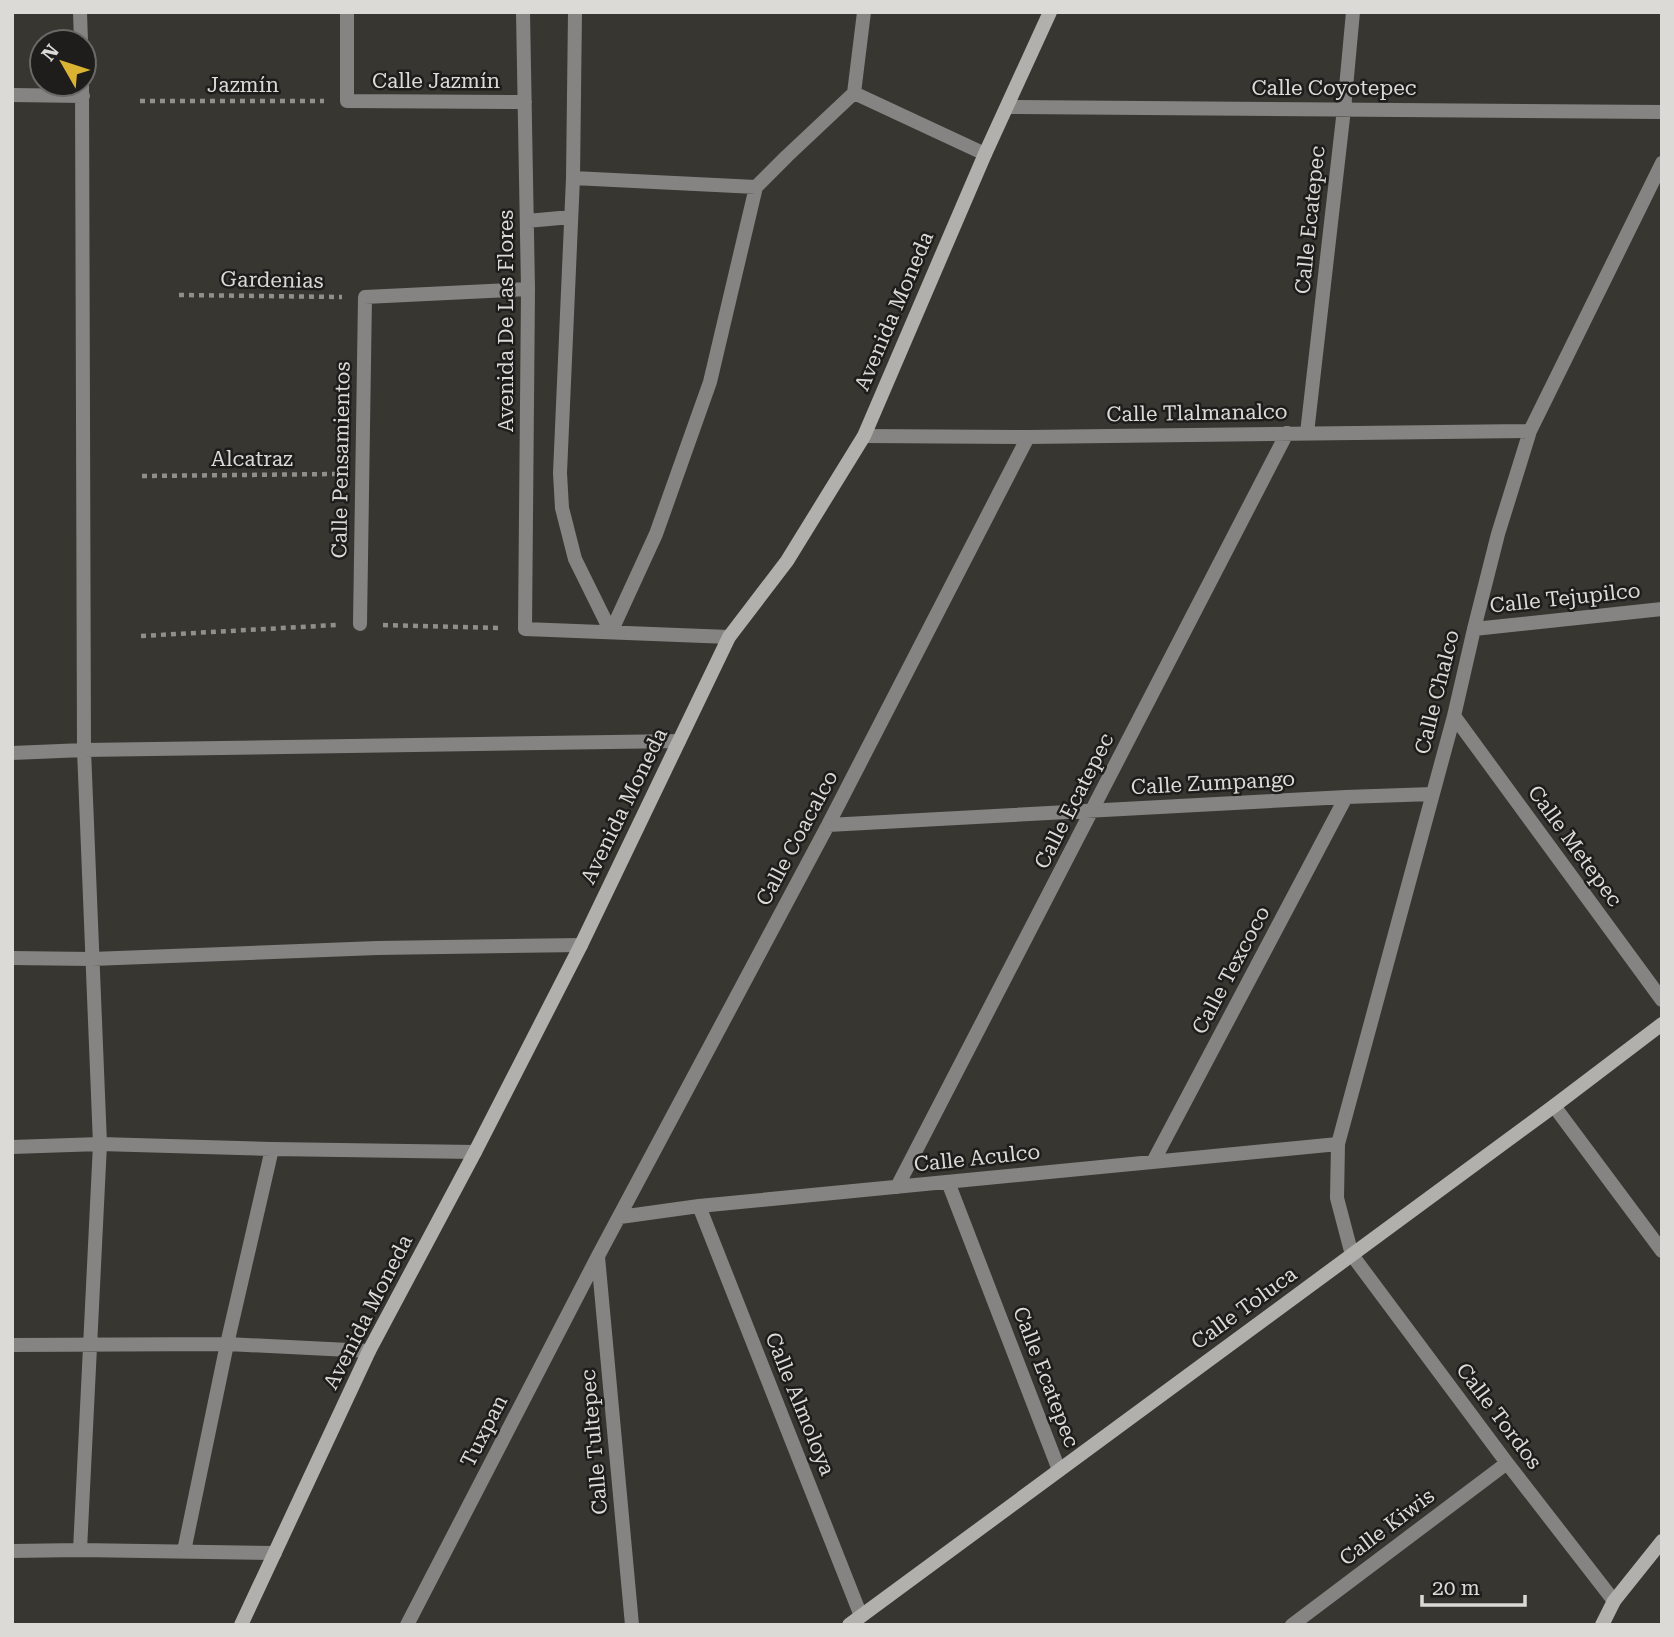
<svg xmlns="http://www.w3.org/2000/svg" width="1674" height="1637" font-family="'Roboto Serif',serif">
<rect width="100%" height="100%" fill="#373631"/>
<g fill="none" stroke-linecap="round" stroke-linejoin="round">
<path stroke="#908f8b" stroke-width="4.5" stroke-dasharray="5 5" stroke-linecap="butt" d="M140 101H324
M179 295 342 297
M142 476 338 474
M383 625 501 628
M141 636 336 625"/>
<path stroke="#858482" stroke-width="14" d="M80 12 81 42
M347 12V101L525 102
M523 12 528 289 525 629 729 637
M575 12 573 178 560 473 562 508 575 559 611 632
M854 93 985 154
M12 95 83 96
M1007 107 1662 112
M573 178 756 187
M756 187 787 156 854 93 864 12
M527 221 571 217
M1307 433 1344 109 1353 12
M864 436 1028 437 1530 431
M360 624 365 297 528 289
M1474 629 1662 609
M611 632 656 534 710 382 756 187
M1454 716 1662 1000
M12 753 84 750 679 741
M828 825 1346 797 1432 794
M12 958 92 959 377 948 581 945
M1554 1106 1662 1251
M12 1147 100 1144 272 1149 475 1152
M1153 1162 1346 797
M948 1182 1059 1470
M897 1187 1287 433
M699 1206 861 1616
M620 1217 699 1206 1338 1144
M598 1257 632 1625
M12 1345 227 1344 369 1351
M80 1550 100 1144 84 750 82 84
M12 1551 80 1550 275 1553
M184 1551 227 1344 272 1149
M1614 1601 1507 1463 1352 1255 1337 1198 1338 1144 1454 716 1474 629 1498 534 1530 431 1662 163
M407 1625 598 1256 828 825 1028 437
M1292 1625 1507 1463"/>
<path stroke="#b2b0ad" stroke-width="14" d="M241 1625 369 1351 475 1152 581 945 729 637 787 561 864 436 985 154 1050 12
M849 1625 1554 1106 1662 1024
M1602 1625 1614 1601 1662 1541"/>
</g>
<g text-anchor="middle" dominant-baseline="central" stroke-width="5" stroke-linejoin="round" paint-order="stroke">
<g font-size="21" fill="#dbdad7" stroke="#1e1d1b">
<text x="436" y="81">Calle Jazmín</text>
<text x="243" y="85">Jazmín</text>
<text x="1334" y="88">Calle Coyotepec</text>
<text transform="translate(1310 220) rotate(-84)">Calle Ecatepec</text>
<text transform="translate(272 280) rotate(1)">Gardenias</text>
<text transform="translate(894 311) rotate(-67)">Avenida Moneda</text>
<text transform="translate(506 321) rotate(-90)">Avenida De Las Flores</text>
<text transform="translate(1197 413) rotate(-1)">Calle Tlalmanalco</text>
<text x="252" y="459">Alcatraz</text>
<text transform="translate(341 460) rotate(-89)">Calle Pensamientos</text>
<text transform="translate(1565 598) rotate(-6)">Calle Tejupilco</text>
<text transform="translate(1437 692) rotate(-76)">Calle Chalco</text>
<text transform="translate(1213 783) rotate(-3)">Calle Zumpango</text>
<text transform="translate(1074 801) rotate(-63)">Calle Ecatepec</text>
<text transform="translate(624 806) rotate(-64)">Avenida Moneda</text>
<text transform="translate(797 838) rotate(-62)">Calle Coacalco</text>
<text transform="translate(1575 846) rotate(54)">Calle Metepec</text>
<text transform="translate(1231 970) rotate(-62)">Calle Texcoco</text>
<text transform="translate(977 1158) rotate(-6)">Calle Aculco</text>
<text transform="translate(1244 1308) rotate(-36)">Calle Toluca</text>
<text transform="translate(368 1312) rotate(-63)">Avenida Moneda</text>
<text transform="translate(1046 1377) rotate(69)">Calle Ecatepec</text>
<text transform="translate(800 1404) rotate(68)">Calle Almoloya</text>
<text transform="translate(1499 1416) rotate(53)">Calle Tordos</text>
<text transform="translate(484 1431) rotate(-63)">Tuxpan</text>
<text transform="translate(594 1442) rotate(-95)">Calle Tultepec</text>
<text transform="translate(1387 1527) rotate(-37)">Calle Kiwis</text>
</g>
</g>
<rect width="1674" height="1637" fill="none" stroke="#dbdad7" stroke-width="28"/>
<g transform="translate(63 63) rotate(309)"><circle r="33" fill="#1e1d1b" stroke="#6a6966" stroke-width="2"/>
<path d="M0-5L12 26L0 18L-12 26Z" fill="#dab333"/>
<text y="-10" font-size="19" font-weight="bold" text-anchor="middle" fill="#dbdad7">N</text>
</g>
<path d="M1422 1595v10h103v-10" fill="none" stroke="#dbdad7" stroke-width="3.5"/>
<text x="1432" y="1595" font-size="21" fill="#dbdad7" stroke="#1e1d1b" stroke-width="5" paint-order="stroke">20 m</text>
</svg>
